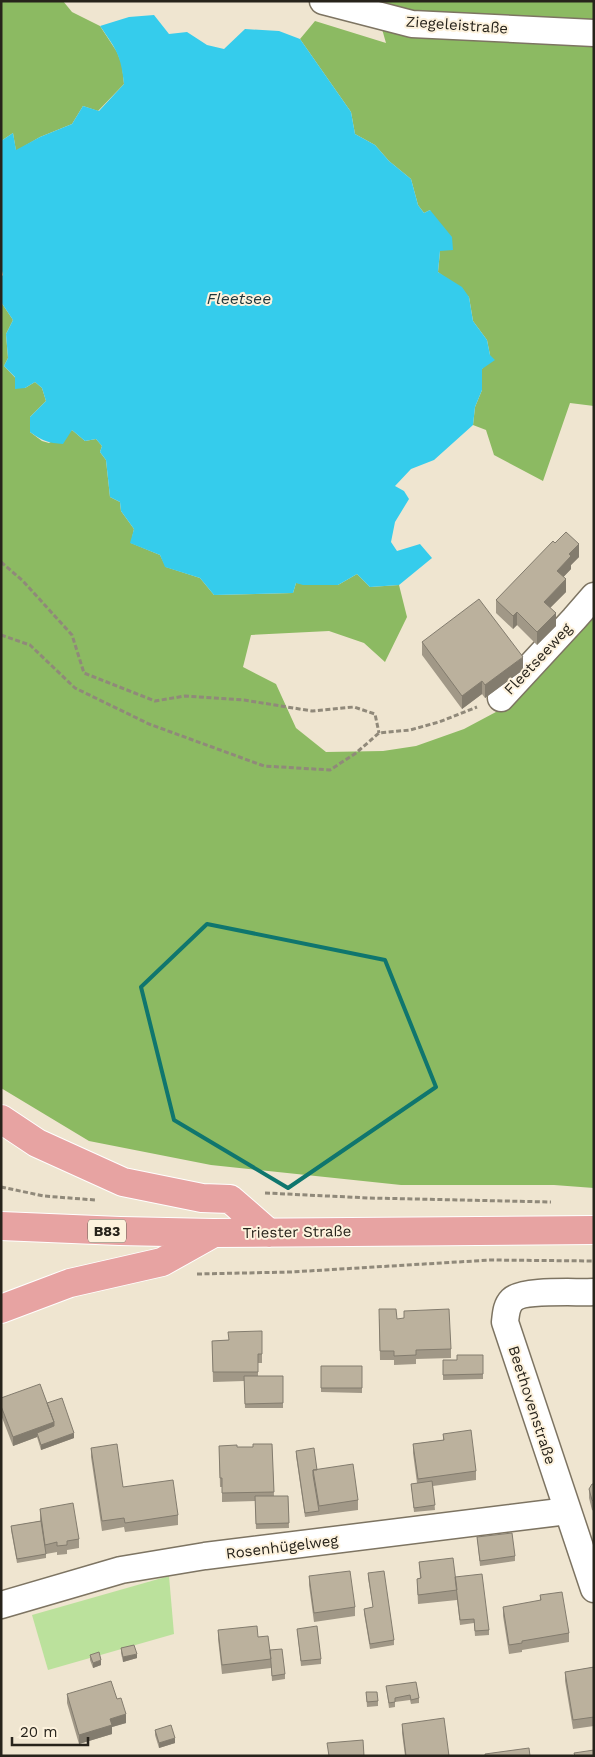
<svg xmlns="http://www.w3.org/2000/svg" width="595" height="1757" font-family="'Work Sans',sans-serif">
<rect width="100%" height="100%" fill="#efe5d0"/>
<path fill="#bbe19c" d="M169 1576 174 1634 48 1670 32 1615Z"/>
<path fill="#8cba62" d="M1 1H63L72 12 100 26 117 52 122 65 124 84 98 111 83 106 72 124 40 137 16 151 13 133 1 141Z
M374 1H594V406L570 403 543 481 494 455 486 430 473 425 475 407 482 390V369L490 355 487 340 473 321 469 297 438 272 440 251 430 210 424 213 418 205 411 179 389 161 375 145 355 134 351 112 300 39 315 21 386 43Z
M1 302 13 320 6 334 8 358 4 366 25 388 35 382 42 388 46 401 30 417V432L42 441 49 443 72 430 85 441 96 439 102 446 100 452 106 460 110 497 120 502 121 511 134 529 131 543 160 555 166 567 200 578 214 595 293 593 296 583 338 585 357 574 370 587 399 585 407 617 385 662 364 643 329 631 251 635 243 667 276 684 296 728 326 752 383 751 416 746 464 729 513 703 594 608V1188L554 1185H401L211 1165 89 1141 1 1088Z"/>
<path fill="#35ccec" d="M154 15 169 34 187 32 207 45 224 49 245 29 279 31 300 39 351 112 355 134 375 145 389 161 411 179 418 205 424 213 430 210 452 237 453 250 440 251 438 272 462 287 469 297 473 321 487 340 490 355 495 360 482 369V390L475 407 473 425 434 460 411 469 395 486 404 491 409 499 395 522 391 542 397 551 420 544 432 558 399 585 370 587 357 574 338 585H303L296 583 293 593 214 595 200 578 165 567 160 555 130 543 134 529 121 511 120 502 110 497 106 460 100 452 102 446 96 439 85 441 72 430 63 444C49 443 42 441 30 432V417L46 401 42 388 35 382 25 388 15 389V377L4 366 8 358 6 334 13 320 1 302V277L3 275 1 267V141L13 133 16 150 40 137 72 124 83 106 99 111 124 84C121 55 116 49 100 26L129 17Z"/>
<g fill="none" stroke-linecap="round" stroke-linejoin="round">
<g stroke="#7d7462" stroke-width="29">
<path id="minor" d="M323 1 412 24 594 33
M501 698 574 619 594 596
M594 1292C577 1293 523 1289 512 1300 506 1306 506 1314 505 1322L594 1589
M1 1605 121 1570 205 1556 568 1511"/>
</g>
<g stroke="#fff" stroke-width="30">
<path id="major" d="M1 1119 37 1143 123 1182 202 1198 230 1199 269 1233
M1 1226 120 1231 213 1233 594 1230
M1 1309 70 1283 162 1262 212 1234"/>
</g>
<path stroke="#90897a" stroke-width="3" stroke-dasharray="5 2.5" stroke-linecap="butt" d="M1 562 23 581 72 635 84 673 155 701 185 696 244 700 312 711 354 707 375 714 379 733
M1 635 30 645 75 688 149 724 264 766 330 770 356 753 379 733 410 730 439 722 477 707
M1 1187 44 1196 95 1200
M265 1193 369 1198 551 1202
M197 1274 291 1272 491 1260 594 1261"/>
<use href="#minor" stroke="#fff" stroke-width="26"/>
<use href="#major" stroke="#e7a3a2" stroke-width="28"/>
</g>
<path fill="#a19887" d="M555 543 579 557 571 565V569L563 577 566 592 550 608 556 626 537 645 517 625 513 629 496 613V600Z
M422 642 523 670 485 698 482 694 462 709 422 655Z
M379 1319H397L451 1349V1358L416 1359V1364L394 1365V1360H380Z
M262 1331V1363H258V1376H283V1408H245L244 1381 213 1382 212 1341 228 1340Z
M483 1355V1379L443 1380V1360H457Z
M321 1366H362V1393L321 1392Z
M1 1398 47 1403 74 1438 41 1450 37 1437 13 1446 1 1415Z
M443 1434 476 1471V1480L433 1486 435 1510 414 1512 411 1484 417 1483 413 1453V1444L443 1440Z
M272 1444 274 1496H288L289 1528 256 1529 255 1501 222 1502V1487H220L219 1446 237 1447H253Z
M91 1448 123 1487 178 1515V1525L125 1532 124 1527 102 1531 91 1457Z
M296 1451 317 1470 358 1500V1510L305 1517 296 1456Z
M594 1484V1511L592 1510 589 1498V1489Z
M40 1509 79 1539V1548L67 1550V1554L57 1555V1552L46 1554V1558L17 1563 11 1530V1526L40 1521Z
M477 1537 515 1556V1561L480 1566Z
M419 1562 455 1577 489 1630V1635L475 1636 474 1623 460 1625 457 1600 418 1604 417 1579 420 1578Z
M368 1573 394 1640V1645L370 1649 364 1613V1609L373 1607 368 1578Z
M309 1576 355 1607V1616L314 1622 309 1585Z
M540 1595 569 1633V1642L522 1650V1652L509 1654 503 1616V1607L540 1601Z
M297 1629 321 1659V1664L301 1666Z
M218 1630 258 1637 270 1650 285 1674V1679L272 1681 271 1666V1668L222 1674 218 1639Z
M121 1648 137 1658 123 1662 121 1653Z
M90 1655 101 1665 93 1668 90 1660Z
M594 1667V1726L573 1729 565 1681V1672Z
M386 1686 419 1698V1703L411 1704 410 1700 395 1702V1707L389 1708Z
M366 1692 378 1701V1706L367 1707Z
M67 1694 117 1699 126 1723 112 1727V1734L79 1744 67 1703Z
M402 1724 449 1756H405L402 1733Z
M155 1730 175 1743 159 1748 155 1735Z"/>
<path fill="#837c6e" d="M579 544V557L571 565V569L557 584V571L569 554Z
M566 579V592L544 614V602Z
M517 612V625L513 629V616Z
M556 613V626L537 645V632Z
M523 657V670L485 698V685Z
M482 681V694L462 709V696Z
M54 1422V1431L37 1433V1437L13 1446V1437Z
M74 1433V1438L41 1450V1445Z
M137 1654V1658L123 1662V1657Z
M101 1660V1665L93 1668V1663Z
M126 1714V1723L112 1727V1734L79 1744V1735L110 1719Z
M175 1738V1743L159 1748V1743Z"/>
<path fill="#bbb19d" stroke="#837c6e" d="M566 532 579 544 569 554 571 556 557 571 566 579 544 602 556 613 537 632 517 612 513 616 496 600 553 541 555 543Z
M479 599 523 657 485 685 482 681 462 696 422 642Z
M379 1309H396L397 1319 404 1318V1311L449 1309 451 1349 416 1350V1355L394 1356V1351H380Z
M262 1331V1354H258V1372H213L212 1341 229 1340 228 1332Z
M457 1355H483V1374L443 1375V1360H457Z
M321 1366H362V1388H321Z
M244 1376H283V1403L245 1404Z
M40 1384 54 1422 13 1437 1 1406V1398Z
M62 1398 74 1433 41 1445 37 1433 54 1426V1422L47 1403Z
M471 1430 476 1471 418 1479 413 1444 444 1440 443 1434Z
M117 1444 123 1487 173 1480 178 1515 125 1523 124 1518 102 1521 91 1448Z
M253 1444H272L274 1492 222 1493V1478H220L219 1446 237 1445V1447H253Z
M314 1448 317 1470H313V1475L319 1511 305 1513 296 1451Z
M353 1464 358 1500 319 1506 313 1470Z
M432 1481 435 1505 414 1508 411 1484Z
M592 1484H594V1502L592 1500 589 1489Z
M255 1496H288L289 1523 256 1524Z
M73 1503 79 1539 67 1541V1545L57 1546V1542L45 1545 40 1509Z
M41 1521 46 1554 17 1559 11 1526Z
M512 1533 515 1556 480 1561 477 1537Z
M453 1558 457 1590 418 1595 417 1579 421 1578 419 1562Z
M350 1571 355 1607 314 1613 309 1576Z
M384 1571 394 1640 370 1644 364 1609 373 1607 368 1573Z
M482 1574 489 1630 475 1631 474 1619 460 1620 455 1577Z
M562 1592 569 1633 522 1641V1643L509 1645 503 1607 541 1600 540 1595Z
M257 1626 258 1637 268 1636 271 1659 222 1665 218 1630Z
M317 1626 321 1659 301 1661 297 1629Z
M134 1645 137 1654 123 1657 121 1648Z
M282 1649 285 1674 272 1676 270 1650Z
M99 1652 101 1660 93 1663 90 1655Z
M594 1667V1717L573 1720 565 1672Z
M111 1681 117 1699 121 1698 126 1714 110 1719 112 1725 79 1735 67 1694Z
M416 1682 419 1698 411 1700 410 1695 395 1698V1702L389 1703 386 1686Z
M366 1692H377L378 1701 367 1702Z
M444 1718 449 1756H406L402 1724Z
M171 1725 175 1738 159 1743 155 1730Z
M363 1740 364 1756H329L327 1743Z
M529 1748 530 1756H485V1754Z
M594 1750V1756H575L574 1753Z"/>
<path fill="none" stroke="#0f766e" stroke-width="4" stroke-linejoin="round" d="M207 924 385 960 436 1087 288 1188 174 1120 141 987Z"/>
<g text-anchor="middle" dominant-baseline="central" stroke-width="4" stroke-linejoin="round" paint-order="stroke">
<rect fill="#fdf2dd" stroke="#676155" stroke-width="1" x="88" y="1219.5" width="38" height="23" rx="4"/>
<g font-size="14" font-weight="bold" fill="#27231b">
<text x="107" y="1231">B83</text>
</g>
<g font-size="15" fill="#27231b" stroke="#fdf2dd">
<text transform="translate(457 25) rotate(4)">Ziegeleistraße</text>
<text transform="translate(538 659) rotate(-47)">Fleetseeweg</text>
<text transform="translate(297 1232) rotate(-1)">Triester Straße</text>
<text transform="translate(532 1405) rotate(72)">Beethovenstraße</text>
<text transform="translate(282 1547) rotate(-7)">Rosenhügelweg</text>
</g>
<g font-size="16" font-style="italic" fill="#1e363c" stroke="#fdf2dd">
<text x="239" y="298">Fleetsee</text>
</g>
</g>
<rect width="595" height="1757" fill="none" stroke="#27231b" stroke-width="5"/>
<path d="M12 1737v8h76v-8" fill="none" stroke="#27231b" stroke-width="2.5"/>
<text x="20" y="1737" font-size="15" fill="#27231b" stroke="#fdf2dd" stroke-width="4" paint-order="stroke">20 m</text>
</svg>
